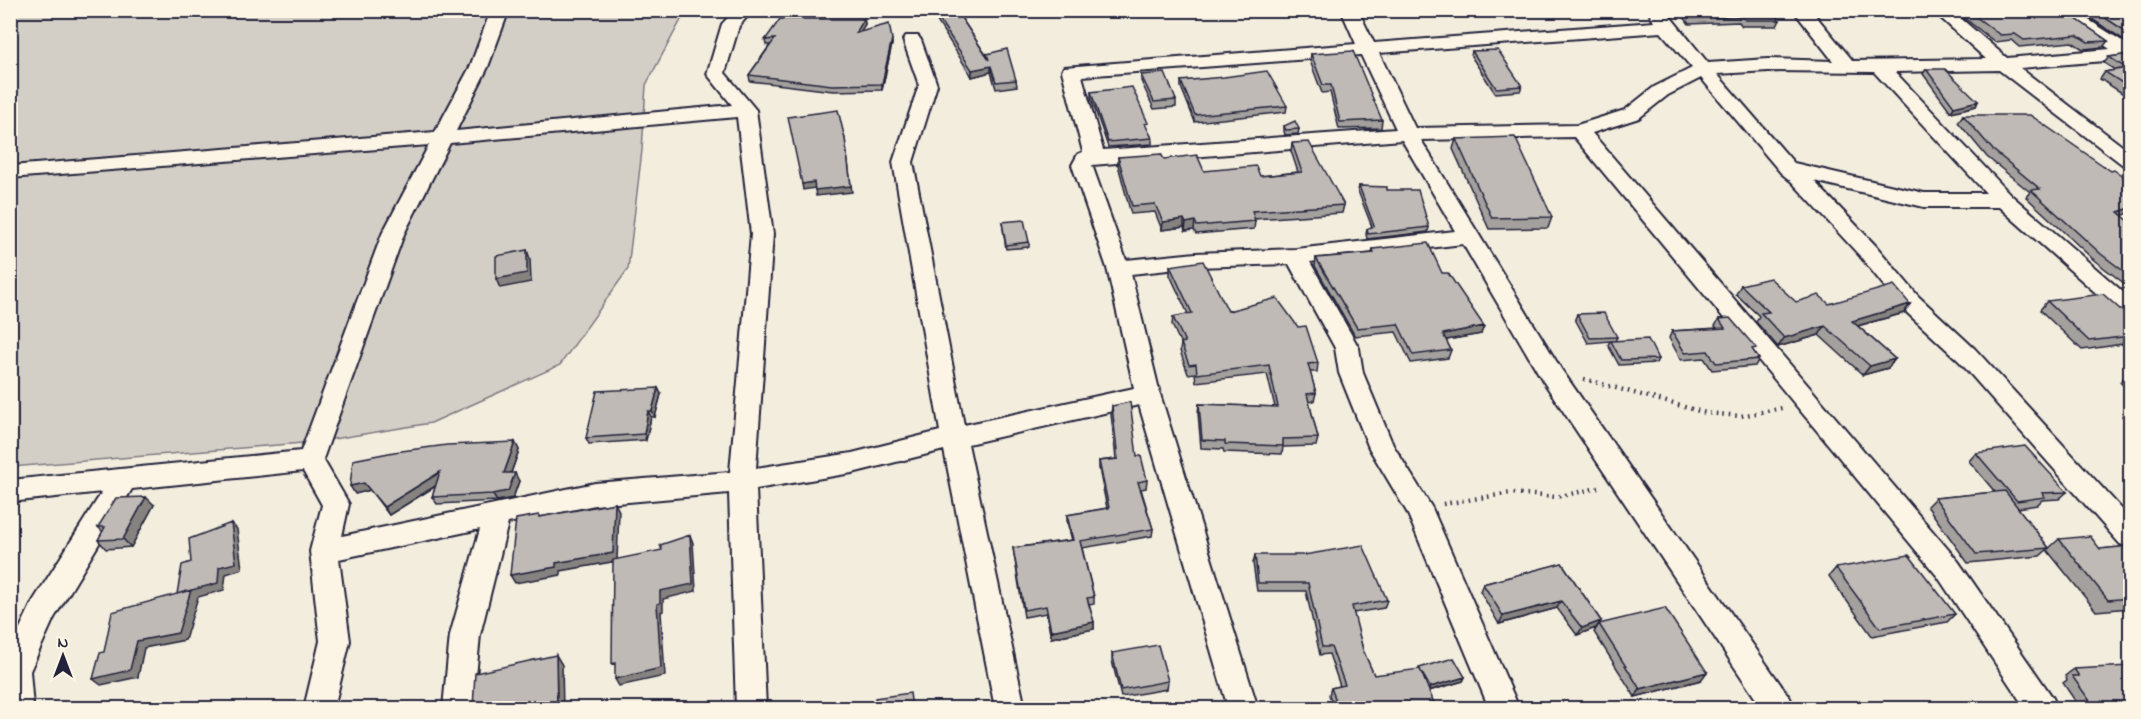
<svg xmlns="http://www.w3.org/2000/svg" width="2141" height="719" font-family="'Indie Flower',sans-serif">
<rect width="100%" height="100%" fill="#f3edde"/>
<filter id="ink" filterUnits="userSpaceOnUse"><feTurbulence type="fractalNoise" baseFrequency=".0167" numOctaves="2"/><feDisplacementMap in="SourceGraphic" scale="12" xChannelSelector="R" yChannelSelector="G"/><feConvolveMatrix kernelMatrix="1 2 1 2 8 2 1 2 1" color-interpolation-filters="sRGB"/></filter>
<g filter="url(#ink)">
<path fill="#d4cfc6" stroke="#7b7880" stroke-width="1.5" d="M11 11H682V18L646 85 642 150 628 269 560 365 431 423 315 442 11 467Z"/>
<g fill="none" stroke-linecap="round" stroke-linejoin="round">
<g stroke="#22223b" stroke-width="4">
<path id="street" d="M491 10H509L488 67 456 131 732 105 707 74 722 24 735 10H753L739 26 725 73 756 110 773 234 756 468 852 453 940 431 893 162 919 85 903 40 906 36H918L921 40 937 85 913 162 964 425 1134 388 1107 268 1072 165 1078 154 1083 152 1062 71 1064 67 1356 44 1341 10H1358L1374 43 1654 22 1648 10H1665L1708 63 1768 59 1833 61 1793 10H1811L1853 61 1986 59 1932 10H1951L2007 58 2110 49 2052 10H2073L2130 46V59L2020 68 2130 152V167L2123 165 1999 70 1895 72 2011 195 2130 298V318L2122 316 1999 207H1924L1814 181 1876 246 1918 296 1975 349 2130 518V547L2120 544 1959 361 1902 308 1860 256 1792 182 1781 173 1701 78 1668 95 1639 118 1592 133 1958 561 2053 698 2057 708H2025L1938 577 1574 137 1421 140 1561 369 1790 698 1794 708H1762L1543 381 1463 244 1310 262 1359 348 1363 373 1393 445 1432 508 1519 708H1489L1407 512 1369 448 1339 373 1335 348 1289 264 1196 267 1131 274 1160 394 1258 708H1228L1139 405 968 444 1025 708H995L944 450 852 473 756 489 766 708H736L729 493 595 505 508 523 480 635 473 708H443L450 635 480 529 339 559 350 641 334 708H304L320 641 310 551 322 505 303 471 132 489 54 618 30 671 33 708H10V649L33 601 102 492 10 502V480L301 451 382 234 429 145 10 178V166L435 132 470 67ZM1661 32 1692 68 1654 87 1625 110 1577 125 1415 128 1379 53ZM1361 55 1396 129 1103 150 1082 76ZM1768 71 1874 72 1986 193H1924L1794 163 1717 74ZM737 117 751 234 730 472 595 483 342 536 349 504 323 459 404 234 450 143ZM1402 140 1455 231 1296 249 1196 253 1126 260 1092 165Z"/>
</g>
<path stroke="#22223b" stroke-width="4.5" stroke-dasharray="1.5 5" stroke-linecap="butt" d="M1584 379 1706 413 1741 416 1782 408
M1443 504 1511 493 1556 497 1598 488"/>
<use href="#street" fill="#fcf5e5" fill-rule="evenodd"/>
</g>
<path fill="#a4a09d" stroke="#22223b" stroke-width="1.5" d="M930 10H956L988 58 987 54 1016 80 1017 86 996 89 991 72 972 77Z
M1679 10H1772L1780 20 1777 26H1742L1739 22 1689 24Z
M1873 10H1900L1875 12Z
M1954 10H2063L2108 41 2103 47 2083 49 2072 42 2019 47 2011 40 1995 42Z
M2078 10 2130 11V44Z
M864 19 865 24 861 32 892 44 882 90 833 91 750 81 749 75 770 45H766L765 40Z
M1472 51 1522 86 1520 91 1495 93 1471 56Z
M1311 54 1382 120 1381 128 1339 129 1330 92 1322 93 1310 61Z
M2130 54V94L2125 95 2100 79 2105 72 2115 70 2104 63 2109 57Z
M1926 69 1978 101 1976 106 1951 112 1923 74Z
M1141 75 1176 100V107L1154 109 1141 81Z
M1181 81 1287 106 1286 112 1195 122 1181 87Z
M1091 92 1147 129 1152 138V144L1108 147 1091 98Z
M1963 115 2122 216 2130 222V283L2125 284 2095 261 2026 197 2030 192 1987 157 1958 122Z
M1284 126 1299 129 1298 134 1285 135 1284 131Z
M1456 139 1552 217 1548 228 1489 229 1453 149Z
M1292 143 1344 205 1342 213 1254 219 1255 221 1254 229 1196 234 1194 230 1185 231 1184 227 1162 230 1155 212 1131 214 1118 165V157L1164 159 1204 171 1260 176 1298 172 1291 151Z
M1359 186 1387 190 1429 227 1428 232 1367 239 1366 234 1367 229 1372 227 1358 191Z
M1002 222 1029 242V247L1006 249Z
M1373 249 1442 273 1481 334 1446 340 1451 350 1448 358 1411 363 1396 332 1355 336 1315 266 1316 258 1372 253Z
M1170 266 1228 311 1318 363 1317 372H1310L1316 393 1314 401 1309 402 1318 438 1316 446 1283 447 1282 454 1224 452 1223 449 1201 448 1198 413 1199 404 1275 407 1267 374 1196 382 1195 373 1188 374 1180 351 1181 344 1172 325 1173 317 1188 314 1170 275Z
M1741 285 1796 302 1829 304H1910L1904 313 1858 326 1895 359 1888 368 1863 375 1819 335 1778 347 1756 322 1759 316 1736 294Z
M2047 301 2130 318V343L2082 350 2040 310Z
M1577 314 1617 337 1615 341 1658 359 1656 363 1619 365 1608 345 1610 341 1588 343 1575 319Z
M1719 319 1754 352 1759 359 1755 366 1712 370 1704 358 1681 360 1669 338 1672 331 1717 328 1715 326Z
M2130 371V393L2120 382Z
M658 388 661 394 655 417H651L646 440 589 444 586 438Z
M1112 406 1137 456 1147 480 1146 488 1141 489 1153 529 1152 536 1082 548 1094 597V604L1089 605 1094 622V629L1051 638 1046 613 1024 617 1013 548 1072 540 1067 522V515L1107 508 1099 469V461L1116 459 1111 414Z
M2130 409V424L2122 416 2128 410Z
M515 442 519 450 511 473 519 481 513 498 497 501 437 504 432 497 436 486 389 515 370 490 355 494Z
M1976 453 2067 492 2059 499 2042 500 2037 505 2018 508 2049 548 2040 556 1968 563 1927 506 1935 498 1995 492 1969 461Z
M154 505 131 547 106 549 98 540 103 532 98 527Z
M2059 539 2100 549 2130 546V608L2096 611 2047 550Z
M1255 555 1387 600 1384 608 1353 613 1363 650 1374 675 1465 677 1463 681 1429 691 1436 708H1334L1329 695 1331 688 1340 686 1329 654 1320 655 1306 591H1257L1253 563Z
M1562 563 1601 621 1596 628 1577 635 1557 608 1499 624 1480 591 1483 584Z
M1836 568 1955 614 1947 622 1872 636 1829 576Z
M1599 624 1701 680 1635 697 1594 632Z
M1112 653 1168 681 1167 689 1121 697 1112 661Z
M2074 669 2130 708H2080L2063 683 2067 680 2065 676Z"/>
<path fill="#86827f" stroke="#22223b" stroke-width="1.5" d="M864 19 865 24 857 38 856 33Z
M892 39V44L882 90V84Z
M991 66V72L972 77V70Z
M2130 88V94L2125 95Z
M1978 101 1976 106 1951 112 1954 107Z
M845 139 852 192 816 196 815 190Z
M814 182 816 188 803 190 802 184Z
M2130 208V213L2112 219 2118 212Z
M1184 219V227L1162 230 1163 222Z
M1195 221 1194 230 1185 231 1186 223Z
M527 250 530 259 531 282 500 288 496 279Z
M2130 278V283L2125 284Z
M1910 304 1904 313 1846 329 1852 321Z
M1484 326 1481 334 1441 341 1443 334Z
M1825 326 1819 335 1778 347 1784 338Z
M1895 359 1888 368 1863 375 1870 366Z
M658 388 661 394 655 417 652 411Z
M648 411 651 417 646 440 644 434Z
M515 442 519 450 508 481 504 473Z
M440 472 445 480 389 515 384 507Z
M515 473 519 481 513 498 497 501 492 494Z
M364 483 370 490 355 494 350 486Z
M146 497 154 505 131 547 123 539Z
M615 503 619 511 617 561 561 571V575L515 583 510 575 556 563Z
M231 523 237 529 242 569 226 574 224 590 198 597 185 640 144 648 138 677 101 685 93 679 137 641 177 595 219 567Z
M690 535 693 543 696 591 663 599V611L661 612 665 676 619 686 615 679 657 604 660 591Z
M1561 601 1557 608 1499 624 1503 616Z
M1601 621 1596 628 1577 635 1582 628Z
M1094 622V629L1051 638V631Z
M556 655 562 665 563 708H557Z
M1707 672 1701 680 1635 697 1640 689Z
M1465 677 1463 681 1428 691 1430 687Z"/>
<path fill="#bfbab6" stroke="#22223b" stroke-width="1.5" d="M933 10H956L989 60 987 54 1007 49 1016 80 996 82 991 66 972 70Z
M1686 10H1772L1780 20H1745L1742 16 1692 18Z
M1967 10H2063L2108 41 2088 42 2077 35 2024 40 2015 34 2000 35Z
M2093 10 2130 11V34Z
M780 19H864L856 33 889 24 892 39 882 84 832 85 749 75 775 39 765 40Z
M1498 50 1522 86 1496 88 1472 51Z
M1353 51 1382 120 1340 122 1331 85H1323L1311 54Z
M2130 54V88L2105 72 2126 68 2109 57Z
M1926 69H1945L1978 101 1954 107Z
M1267 71 1287 106 1195 115 1181 81 1224 77Z
M1165 73 1176 100 1154 102 1141 75Z
M1132 87 1148 123 1145 124 1152 138 1108 142 1091 92Z
M838 110 845 139 851 186 815 190 814 182 802 184 788 117Z
M1963 115H2030L2111 171 2114 170 2130 181V208L2118 212 2130 222V276L2101 254 2031 190 2040 189 1993 150Z
M1295 121 1299 129 1286 130 1284 126Z
M1515 137 1552 217 1492 218 1456 139Z
M1309 142 1344 205 1252 211 1255 221 1197 226 1195 221 1186 223 1184 219 1163 222 1155 204 1132 206 1118 157 1161 154 1164 159 1197 155 1204 171 1256 166 1260 176 1302 172 1292 143Z
M1359 186 1387 187V190H1418L1429 227 1368 234 1367 229 1374 226Z
M1024 220 1029 242 1006 245 1002 222Z
M1428 243 1442 273H1448L1484 326 1443 334 1451 350 1413 355 1398 324 1357 328 1316 258 1374 253 1373 249Z
M527 250V273L496 279V256Z
M1203 261 1228 311 1277 298 1298 327 1306 326 1318 363 1308 364 1316 393 1307 394 1318 438 1283 439V446L1225 444V441L1202 440 1199 404 1278 407 1269 365 1197 374 1196 364 1189 365 1181 343 1185 342 1173 317 1192 313 1170 266Z
M1770 278 1796 302 1819 295 1829 304 1894 285 1910 304 1852 321 1895 359 1870 366 1825 326 1784 338 1761 313 1769 312 1741 285Z
M2103 294 2130 318V336L2089 341 2047 301Z
M1604 313 1617 337 1590 338 1577 314Z
M1730 318 1756 348 1752 349 1759 359 1716 363 1708 351 1685 353 1672 331 1725 328 1719 319Z
M1648 339 1658 359 1621 360 1611 341Z
M2130 371V380L2126 375Z
M658 388 652 411H648L644 434 586 438 597 391Z
M1130 402 1137 456H1141L1147 480 1138 482 1153 529 1080 541 1094 597 1087 598 1094 622 1051 631 1046 606 1024 610 1013 548 1073 540 1067 515 1109 508 1099 461 1118 459 1112 406Z
M515 442 504 473H515L508 491 492 494 432 497 440 472 384 507 364 483 350 486 353 460 394 452 447 445Z
M2025 446 2067 492 2042 493 2045 497 2017 501 1976 453Z
M2005 491 2049 548 1976 554 1935 498Z
M146 497 123 539 98 540 105 527H98L116 498Z
M615 503 613 553 556 563V567L510 575 516 519 539 515V517Z
M231 523 236 563 219 567 218 583 177 594 182 565 191 562 189 539Z
M690 535 693 584 660 591V603L657 604 661 668 615 679V663L612 664 613 560 662 550 660 545Z
M2090 536 2100 549 2130 546V598L2108 600 2059 539Z
M1363 545 1387 600 1352 606 1363 650 1374 675 1420 669 1436 708H1358L1356 706 1339 708 1331 688 1345 685 1331 647H1322L1308 583H1258L1255 555H1304Z
M1909 555 1955 614 1880 628 1836 568Z
M1562 563 1601 621 1582 628 1561 601 1503 616 1483 584Z
M191 590 178 633 137 641 130 670 93 679 100 653 104 652 112 612Z
M1665 608 1707 672 1640 689 1599 624Z
M1158 645 1168 681 1121 690 1112 653Z
M556 655 557 708H469H473L475 673Z
M1454 658 1465 677 1430 687 1419 668Z
M2130 666V708H2095L2072 676H2079L2074 669Z
M910 693 912 708H876L875 698Z"/>
</g>
<rect width="2141" height="719" fill="none" stroke="#fcf5e5" stroke-width="36"/>
<rect x="18" y="18" width="2105" height="683" fill="none" stroke="#22223b" stroke-width="2" filter="url(#ink)"/>
<g transform="translate(63 656)" stroke="#fcf5e5" stroke-width="4.5" paint-order="stroke">
<path d="M0-4.5L10 22L0 15L-10 22Z" fill="#22223b"/>
<text y="-9" font-size="16" font-weight="bold" text-anchor="middle" fill="#22223b">N</text>
</g>
</svg>
